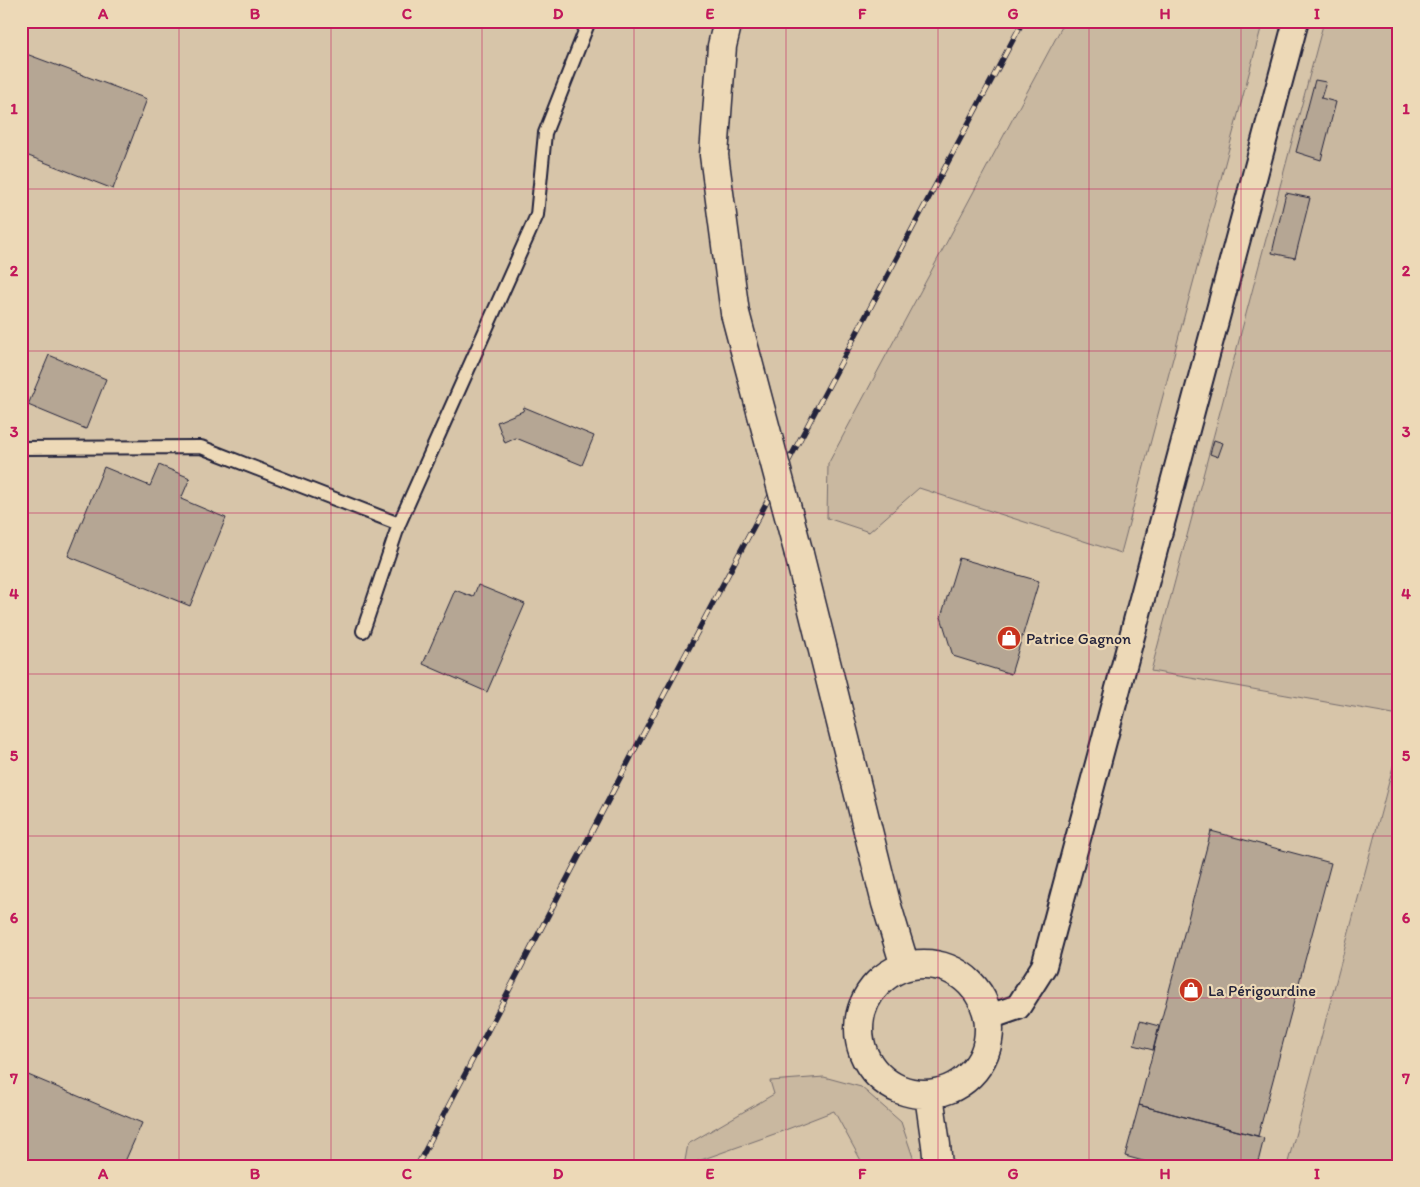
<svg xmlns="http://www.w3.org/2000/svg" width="1420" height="1187" font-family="Itim,sans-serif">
<rect width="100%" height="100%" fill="#e5d2b2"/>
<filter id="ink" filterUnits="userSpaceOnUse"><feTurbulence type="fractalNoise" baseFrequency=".02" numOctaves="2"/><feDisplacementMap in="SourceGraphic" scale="10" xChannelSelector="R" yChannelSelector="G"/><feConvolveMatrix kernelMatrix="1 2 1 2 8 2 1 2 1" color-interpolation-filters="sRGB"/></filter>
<g filter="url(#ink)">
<path fill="#d7c5a9" d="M21 21H1324L1151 671 1399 715V744L1287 1166H21Z"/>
<path fill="#c9b8a0" stroke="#766d6e" d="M1065 21H1263L1121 553 919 488 869 532 827 518 828 464Z
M1324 21H1399V715L1151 671Z
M1399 744V1166H1287Z
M824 1077 861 1087 901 1122 916 1166H864L834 1111 780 1132 684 1166 688 1144 774 1094 770 1081Z"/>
<path fill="#b5a694" stroke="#22223b" d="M21 52 147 99 113 189 21 153Z
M1315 80 1326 82 1321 98 1336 102 1321 160 1296 152Z
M1286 193 1310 198 1295 258 1272 253Z
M49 355 106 379 86 429 28 405Z
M524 407 594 436 582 465 516 438 505 443 497 422 523 411Z
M1214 440 1223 443 1218 457 1210 454Z
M159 465 190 478 181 499 226 518 190 606 68 556 104 467 150 486Z
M959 558 1039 581 1011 674 953 656 941 617Z
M478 585 525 604 487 692 423 664 455 590 473 597Z
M1211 831 1331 863 1258 1136 1139 1105Z
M1140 1021 1159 1026 1153 1050 1134 1045Z
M21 1072 142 1123 123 1166H21Z
M1139 1105 1264 1138 1257 1166H1161L1125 1156Z"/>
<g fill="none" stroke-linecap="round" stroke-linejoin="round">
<g stroke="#22223b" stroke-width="16">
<path id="lane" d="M21 448 201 447 399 524
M363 631 399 524 537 215 545 133 589 21"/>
</g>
<g stroke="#22223b" stroke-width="28">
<path id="street" d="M989 1017 1018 1007 1044 966 1296 21"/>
</g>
<g stroke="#22223b" stroke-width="31">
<path id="secondary" d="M728 21 722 46 714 155 735 313
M799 554 886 903 905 966
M859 1029a65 65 0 1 1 130 0a65 65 0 1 1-130 0Z
M929 1095 936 1145 938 1166"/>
</g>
<use href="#lane" stroke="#edd9b7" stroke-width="12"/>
<use href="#street" stroke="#edd9b7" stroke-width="24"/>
<use href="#secondary" stroke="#edd9b7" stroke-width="28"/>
<g stroke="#22223b" stroke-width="5.5">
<path id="rail" d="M417 1166 633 753 1023 21"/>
</g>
<use href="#rail" stroke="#edd9b7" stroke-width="4" stroke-dasharray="11" stroke-linecap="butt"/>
<g stroke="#22223b" stroke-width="31" stroke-linecap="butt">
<path id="secondary-bridge" d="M735 313 799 554"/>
</g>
<use href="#secondary-bridge" stroke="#edd9b7" stroke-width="28"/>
</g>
</g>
<path fill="none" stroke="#c2185b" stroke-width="1" stroke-opacity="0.55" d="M179 21V1166M331 21V1166M482 21V1166M634 21V1166M786 21V1166M938 21V1166M1089 21V1166M1241 21V1166M21 189H1399M21 351H1399M21 513H1399M21 674H1399M21 836H1399M21 998H1399"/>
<defs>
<g id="shop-disc" transform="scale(1.25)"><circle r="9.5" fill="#c8321e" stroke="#edd9b7"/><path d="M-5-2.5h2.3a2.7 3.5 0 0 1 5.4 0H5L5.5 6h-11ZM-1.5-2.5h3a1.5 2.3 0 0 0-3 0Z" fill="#fff"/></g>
</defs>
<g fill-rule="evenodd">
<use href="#shop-disc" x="1009" y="638"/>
<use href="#shop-disc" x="1191" y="990"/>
</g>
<g text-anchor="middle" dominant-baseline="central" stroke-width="4.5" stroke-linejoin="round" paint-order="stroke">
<g font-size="16" fill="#22223b" stroke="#edd9b7" text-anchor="start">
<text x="1026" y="638">Patrice Gagnon</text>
<text x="1208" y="990">La Périgourdine</text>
</g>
</g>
<rect width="1420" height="1187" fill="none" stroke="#edd9b7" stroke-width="55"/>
<rect x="28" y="28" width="1364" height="1132" fill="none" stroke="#c2185b" stroke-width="2"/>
<g font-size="16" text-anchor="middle" font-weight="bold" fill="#c2185b">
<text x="103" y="19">A</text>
<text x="255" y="19">B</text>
<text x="407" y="19">C</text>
<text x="558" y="19">D</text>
<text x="710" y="19">E</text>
<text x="862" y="19">F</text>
<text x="1013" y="19">G</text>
<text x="1165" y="19">H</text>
<text x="1317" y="19">I</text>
<text x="14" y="114">1</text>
<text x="1406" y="114">1</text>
<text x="14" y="276">2</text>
<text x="1406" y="276">2</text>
<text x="14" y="437">3</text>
<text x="1406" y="437">3</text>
<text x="14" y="599">4</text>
<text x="1406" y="599">4</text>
<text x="14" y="761">5</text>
<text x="1406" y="761">5</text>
<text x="14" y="923">6</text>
<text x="1406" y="923">6</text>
<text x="14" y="1084">7</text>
<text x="1406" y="1084">7</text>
<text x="103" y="1179">A</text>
<text x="255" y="1179">B</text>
<text x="407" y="1179">C</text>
<text x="558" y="1179">D</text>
<text x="710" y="1179">E</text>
<text x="862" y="1179">F</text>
<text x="1013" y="1179">G</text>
<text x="1165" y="1179">H</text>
<text x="1317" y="1179">I</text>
</g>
</svg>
